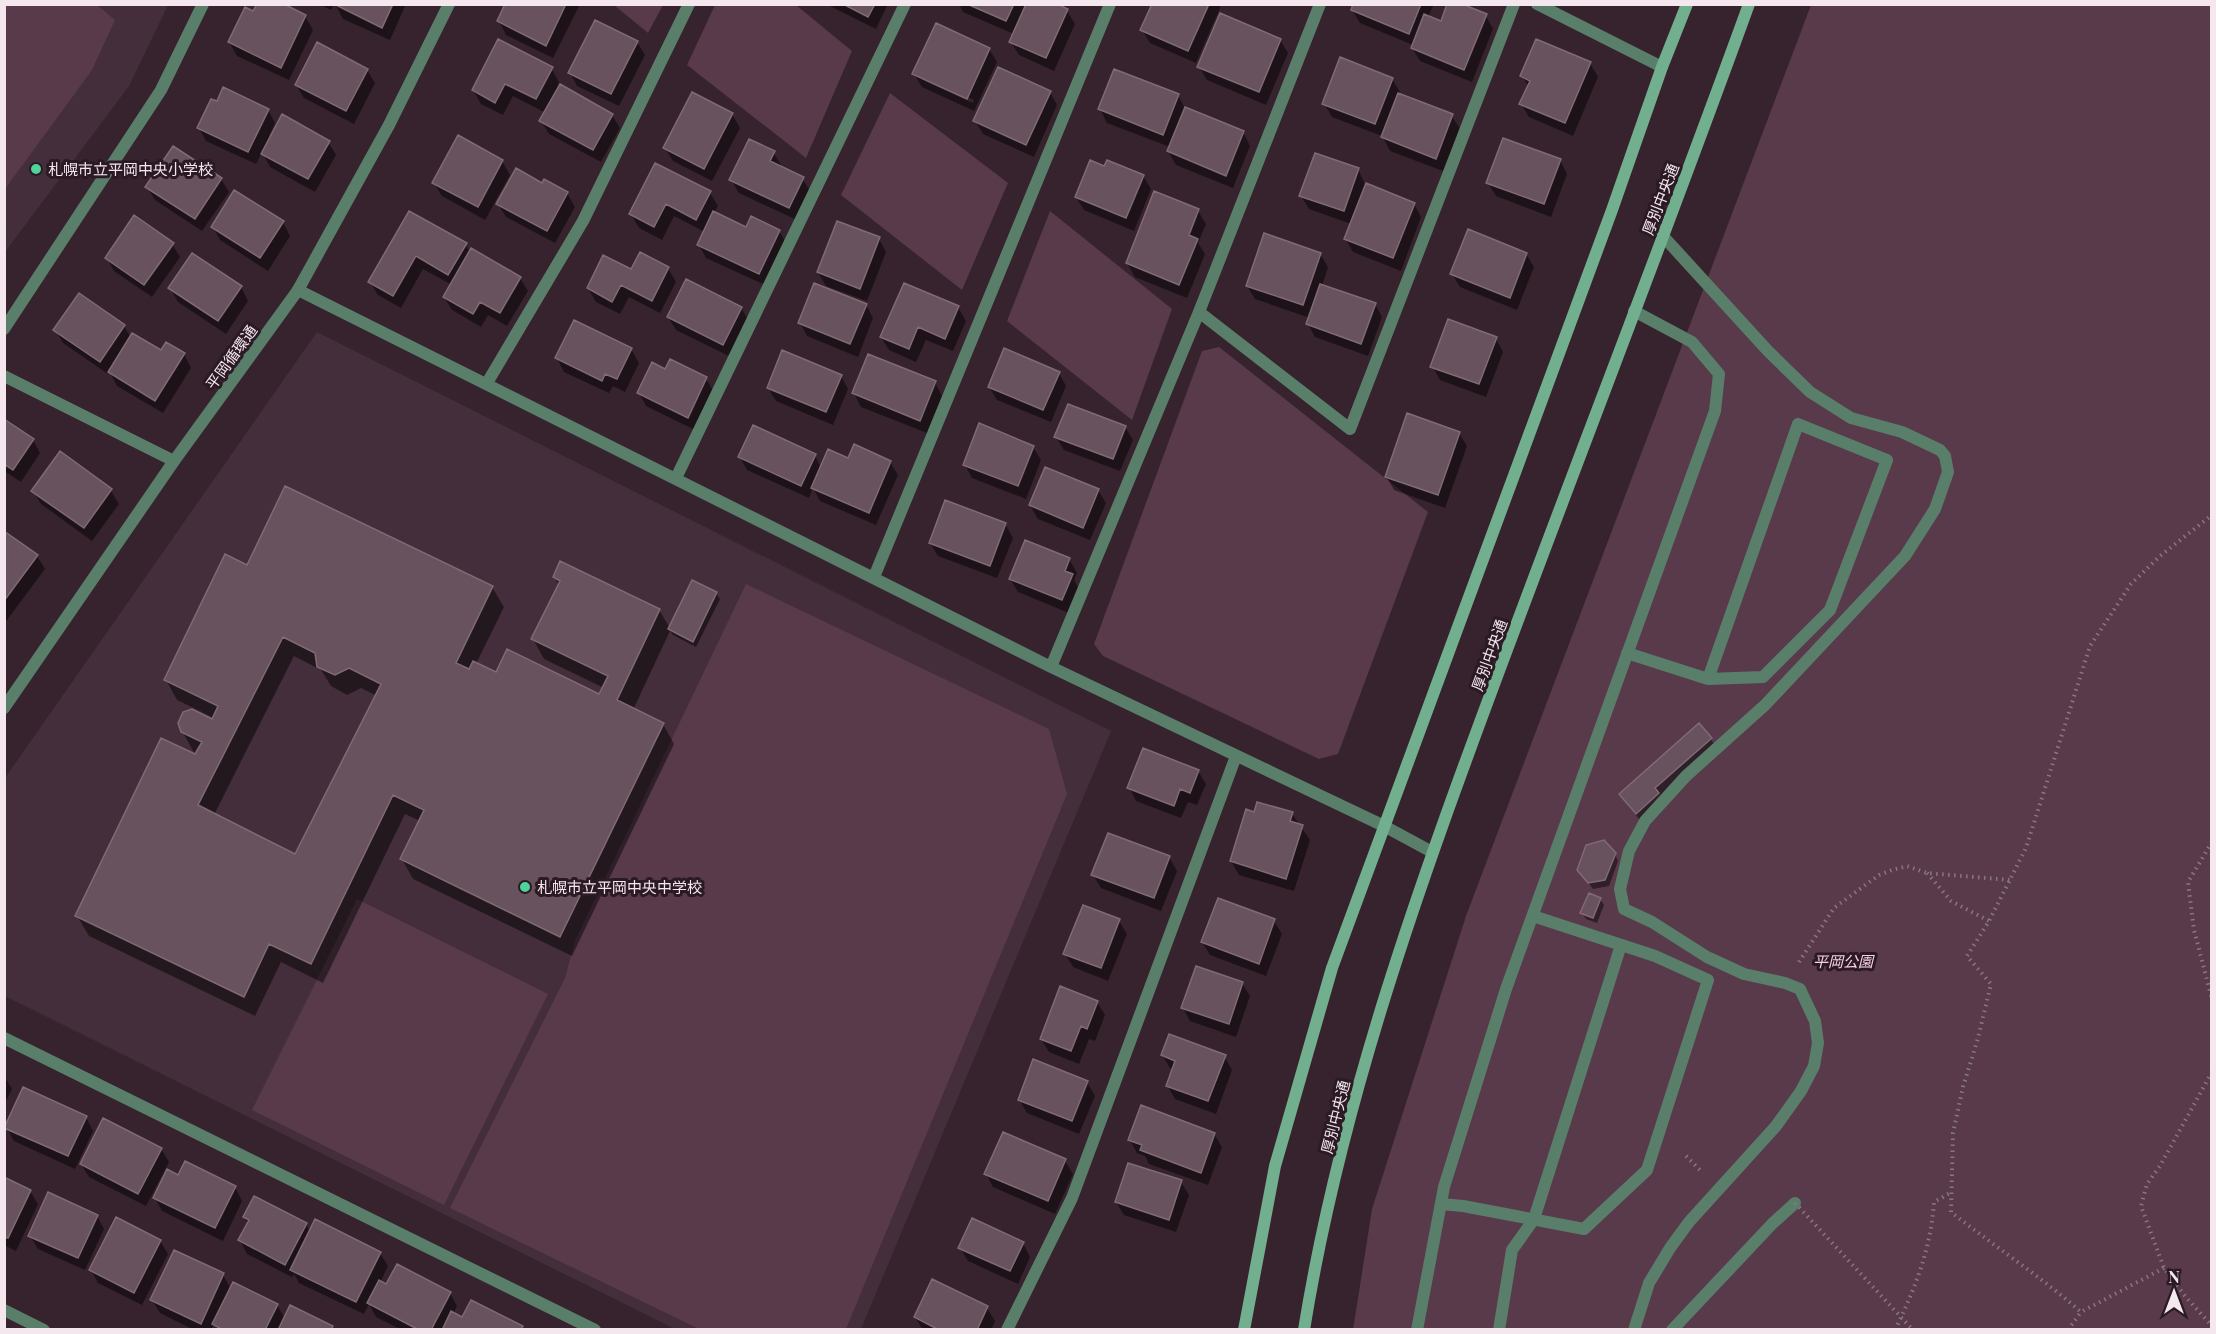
<svg xmlns="http://www.w3.org/2000/svg" width="2216" height="1334" font-family="'Playfair Display','Noto Sans JP',serif">
<rect width="100%" height="100%" fill="#36232e"/>
<path fill="#452e3b" d="M5 5H168L129 86 5 252Z
M317 332 1111 731 861 1329H675L5 996V778Z"/>
<path fill="#583a4b" d="M5 4 97 5 115 20 92 70 5 189Z
M614 5H663L648 33Z
M715 5H796L852 51 806 158 687 65Z
M1811 5H2211V1329L1353 1330 1372 1209 1466 916Z
M890 93 1008 183 962 290 841 195Z
M1050 211 1172 309 1132 420 1007 321Z
M1219 347 1428 512 1338 754 1319 759 1103 656 1094 644 1202 351Z
M746 584 1049 729 1067 794 846 1329H699L450 1208 565 978 575 941Z
M357 899 548 994 444 1205 252 1110Z"/>
<path fill="#0007" fill-rule="evenodd" d="M319 4H334L331 10Z
M335 4H406L390 40 343 19Z
M507 4H580L553 58 506 35 499 21Z
M826 4H888L876 29Z
M959 4H1053L1067 11 1075 24 1054 71 1019 55 1011 42 1014 34 963 12Z
M1153 4H1219L1220 8 1196 63 1150 43 1142 30Z
M1355 4H1434L1428 17 1441 23 1486 16 1493 29 1472 82 1420 61 1412 48 1413 45 1360 23 1352 10Z
M254 13 305 16 313 30 289 80 237 56 229 42Z
M1280 40 1288 53 1266 105 1207 80 1199 67Z
M637 42 645 55 619 106 577 86 570 73Z
M989 49 997 62 974 111 922 87 914 74ZM923 77 974 100 973 103 923 80Z
M1590 63 1598 77 1573 136 1529 117 1521 104 1529 87 1522 76Z
M551 68 559 82 558 85 612 115 620 128 601 162 549 134 541 121 546 113 513 96 503 115 481 104 473 90Z
M367 70 375 83 354 124 304 98 296 85Z
M1392 79 1400 92 1399 95 1452 116 1460 129 1443 171 1390 151 1382 136 1332 117 1324 103Z
M1050 92 1057 105 1034 157 983 134 975 121Z
M1178 95 1185 109 1243 132 1250 146 1233 188 1176 165 1168 151 1170 147 1107 123 1100 109Z
M268 110 275 123 269 136 328 142 336 155 315 192 270 167 262 152 256 164 206 141 199 128Z
M732 114 740 128 712 181 673 161 665 148Z
M459 137 502 161 510 175 485 220 442 196 434 183Z
M773 152 781 165 780 167 802 178 810 191 797 220 739 193 731 180Z
M1560 160 1567 174 1551 217 1496 196 1488 183Z
M656 165 710 193 718 206 714 213 747 229 779 231 787 244 767 286 706 258 699 245 705 232 674 216 662 240 639 228 631 214Z
M1105 168 1143 176 1151 189 1134 231 1084 210 1076 197Z
M1358 169 1365 184 1414 204 1421 217 1401 271 1353 252 1345 238 1351 224 1309 209 1301 196Z
M221 179 229 192 202 231 155 200 147 187Z
M542 185 567 193 575 207 555 243 506 217 498 204Z
M1198 211 1206 224 1198 243 1205 254 1187 298 1135 277 1127 263Z
M409 213 465 244 470 252 520 278 528 291 507 326 488 315 481 327 452 310 444 297 452 285 423 269 401 308 378 295 370 282Z
M283 222 290 236 268 271 220 240 213 227Z
M879 239 886 252 867 301 826 286 818 272Z
M172 244 180 257 152 297 114 271 107 258Z
M1320 254 1328 267 1322 286 1375 304 1382 317 1368 356 1315 337 1308 324 1310 318 1255 299 1247 286Z
M1526 254 1534 267 1517 310 1460 287 1452 274Z
M668 268 676 282 660 313 629 297 620 314 596 302 588 288 632 271Z
M241 287 248 301 226 334 178 302 170 288Z
M866 305 873 318 858 357 807 336 800 323Z
M958 307 966 321 953 351 926 340 916 362 889 350 881 337Z
M741 308 749 321 731 357 676 330 668 317Z
M574 322 631 349 639 363 625 392 613 386 609 393 564 372 557 358Z
M124 326 131 338 161 352 184 354 191 368 163 413 117 386 109 371 108 374 63 343 55 330Z
M1496 339 1503 352 1486 397 1440 380 1432 366Z
M665 370 706 379 714 392 695 430 646 406 639 393Z
M1059 373 1066 386 1051 422 997 400 989 387Z
M841 376 848 389 833 425 776 401 768 388Z
M935 382 942 396 927 433 861 407 854 393Z
M4 421 33 440 40 453 21 482 4 471Z
M1125 427 1133 440 1120 471 1064 450 1056 437Z
M1459 433 1467 446 1445 508 1394 490 1387 477Z
M1033 447 1041 460 1026 499 972 478 965 465Z
M61 453 111 491 119 504 92 541 41 504 33 491Z
M815 456 821 468 849 460 890 462 898 475 876 525 820 501 813 488 809 498 747 470 740 457Z
M1098 490 1106 503 1090 540 1038 519 1030 505Z
M1005 524 1013 538 997 578 938 556 930 543Z
M4 533 37 556 45 569 4 624Z
M1069 559 1077 573 1074 580 1079 589 1069 613 1018 592 1010 579Z
M561 563 659 610 670 628 716 593 720 599 696 647 673 635 670 631 633 710 663 724 674 744 572 956 413 879 402 859 420 821 405 814 323 983 281 962 255 1016 89 936 77 916 196 756 182 731 213 721 214 718 177 700 166 680 248 567 492 587 504 607 476 664 497 674 599 696 604 688 544 659 533 639 559 585 554 577ZM294 656 321 670 331 686 347 695 361 688 377 696 296 856 214 815Z
M1711 739 1718 752 1662 801 1645 826 1629 807 1621 794Z
M1198 771 1206 784 1197 805 1188 802 1181 818 1136 801 1129 787Z
M1255 814H1292L1310 840 1294 891 1239 875 1231 861Z
M1615 854 1618 861 1609 886 1593 889 1579 870Z
M1169 857 1177 871 1161 911 1101 888 1093 875Z
M1600 899 1604 905 1597 923 1586 919 1582 913Z
M1119 921 1127 934 1108 981 1073 967 1065 954Z
M1274 921 1282 934 1266 976 1210 955 1202 942Z
M1242 983 1250 996 1236 1037 1190 1021 1183 1008Z
M1097 1002 1105 1015 1095 1041 1089 1039 1079 1064 1049 1052 1041 1039Z
M1162 1055 1224 1056 1232 1070 1216 1114 1175 1099 1167 1085 1173 1069 1170 1068Z
M4 1076 12 1089 4 1105Z
M1087 1082 1095 1096 1079 1134 1027 1113 1019 1099Z
M86 1117 93 1131 75 1169 14 1141 6 1127Z
M1214 1134 1222 1147 1208 1185 1149 1164 1145 1156 1137 1153 1130 1140Z
M161 1149 169 1162 146 1206 89 1177 81 1164Z
M1065 1161 1073 1174 1055 1214 993 1187 986 1174Z
M179 1177 235 1187 242 1201 223 1241 162 1211 155 1198Z
M4 1179 30 1191 38 1204 16 1251 4 1245Z
M1181 1182 1189 1195 1176 1232 1124 1215 1116 1202Z
M97 1216 104 1229 85 1270 38 1249 30 1236Z
M244 1217 306 1224 310 1232 380 1253 388 1266 380 1283 387 1286 450 1293 457 1306 453 1314 463 1319 522 1327 523 1330H402L376 1317 369 1304 364 1314 299 1283 294 1274 292 1277 247 1254 240 1240 248 1223Z
M160 1241 168 1254 142 1305 98 1283 91 1270Z
M1023 1243 1030 1257 1018 1284 968 1261 960 1248Z
M175 1252 223 1275 231 1289 277 1305 285 1319 332 1327 333 1330H217L214 1324 211 1330H194L160 1313 152 1300Z
M987 1308 995 1321 991 1330H923L915 1317Z"/>
<path fill="#67525d" stroke="#806a76" stroke-width="1.5" fill-rule="evenodd" d="M257 4H284L306 15 281 68 228 42 245 7 253 11Z
M334 4H393L382 28Z
M505 4H566L546 46 497 21Z
M843 4H875L868 17Z
M967 4H1014L1006 21Z
M1026 4H1057L1068 9 1046 58 1009 42Z
M1152 4H1209L1188 51 1140 30Z
M1353 4H1421L1409 34 1351 10Z
M1447 4H1462L1487 14 1464 70 1411 48 1424 14 1441 21Z
M1220 13 1281 39 1259 92 1197 67Z
M595 20 638 41 611 94 568 73Z
M936 23 990 48 967 99 912 74Z
M498 39 553 67 536 99 505 84 495 103 472 90Z
M1536 39 1591 62 1565 123 1519 104 1530 81 1520 76Z
M317 42 368 69 346 111 295 85Z
M1340 57 1393 78 1375 124 1322 104Z
M998 67 1051 91 1026 145 973 121Z
M1114 69 1179 94 1163 135 1098 109Z
M560 84 613 114 593 150 539 121Z
M223 87 269 109 248 152 197 128 211 99 217 101Z
M692 92 733 113 704 169 663 148Z
M1398 93 1453 114 1436 159 1381 137Z
M1185 107 1244 131 1226 176 1167 151Z
M282 114 330 141 308 179 261 154Z
M458 135 503 160 478 207 432 183Z
M1503 138 1561 159 1544 204 1486 183Z
M749 139 775 151 770 161 804 177 789 208 729 180Z
M173 146 222 178 195 219 145 187Z
M1315 153 1359 168 1344 211 1299 196Z
M1090 160 1104 166 1107 160 1144 175 1126 218 1075 197Z
M655 163 711 191 696 220 666 204 654 227 629 214Z
M516 168 542 183 544 179 568 192 547 231 496 204Z
M1366 183 1415 203 1393 258 1344 239Z
M234 190 284 221 260 258 211 227Z
M1154 191 1199 209 1189 235 1198 239 1179 285 1126 263Z
M409 211 467 243 448 275 416 256 393 296 368 282Z
M713 211 746 227 751 216 780 230 759 274 697 245Z
M134 215 174 243 144 285 105 258Z
M837 221 880 237 860 289 817 272Z
M1468 229 1527 253 1510 298 1450 274Z
M1264 233 1321 253 1303 305 1246 286Z
M471 248 521 277 500 313 480 302 473 314 443 297Z
M640 252 669 267 652 301 621 285 612 302 587 288 603 255 631 269Z
M192 253 242 286 218 321 168 288Z
M686 279 742 307 723 345 667 317Z
M814 283 867 304 850 344 798 323Z
M904 283 959 306 945 339 918 327 909 349 880 337Z
M1320 284 1376 303 1361 344 1306 324Z
M79 293 125 325 100 362 53 330Z
M1448 319 1497 337 1479 384 1430 367Z
M574 320 632 348 617 379 605 374 602 381 555 358Z
M132 333 161 350 166 342 185 353 155 401 108 372Z
M1004 348 1060 372 1043 410 988 387Z
M782 350 842 375 826 412 767 388Z
M868 354 936 381 920 421 852 393Z
M670 359 707 377 688 418 637 393 652 362 665 369Z
M1068 404 1126 426 1113 459 1054 437Z
M1407 413 1460 432 1438 495 1385 477Z
M4 419 34 439 13 470 4 464Z
M979 423 1034 446 1018 486 963 465Z
M753 425 816 454 801 486 738 457Z
M854 444 891 461 869 513 811 488 828 449 848 458Z
M60 451 112 489 84 528 31 491Z
M1045 467 1099 489 1083 528 1029 505Z
M285 486 493 586 456 663 469 669 473 661 496 672 507 649 599 694 608 676 531 639 560 581 553 577 560 561 660 609 617 700 664 723 560 937 400 859 424 810 393 795 311 964 269 944 244 997 75 916 161 738 195 754 202 742 181 732 178 723 183 712 192 709 212 719 218 706 164 680 225 554 247 565ZM283 637 315 653 317 667 335 675 349 668 381 684 295 854 198 805Z
M945 500 1006 523 990 566 929 543Z
M4 531 38 555 4 601Z
M1025 540 1070 558 1065 571 1073 574 1062 600 1009 579Z
M692 580 717 592 693 642 668 629Z
M1699 723 1712 738 1655 788 1659 793 1636 814 1619 794Z
M1143 748 1199 770 1190 793 1180 789 1174 806 1127 788Z
M1257 802 1293 812 1290 821 1303 825 1286 879 1230 861 1246 809 1254 812Z
M1108 833 1170 856 1154 898 1091 875Z
M1604 840 1616 853 1605 880 1588 883 1577 870 1586 845Z
M1589 893 1601 898 1593 918 1580 913Z
M1218 898 1275 919 1259 964 1201 942Z
M1083 905 1120 919 1101 968 1063 954Z
M1196 966 1243 982 1229 1024 1181 1008Z
M1060 986 1098 1001 1087 1029 1081 1026 1071 1051 1040 1039Z
M1169 1034 1226 1055 1208 1101 1166 1086 1175 1061 1161 1055Z
M1033 1059 1088 1081 1072 1121 1018 1100Z
M23 1087 87 1116 68 1156 4 1128Z
M1141 1105 1215 1133 1201 1173 1140 1150 1142 1145 1128 1140Z
M103 1118 162 1148 138 1194 80 1164Z
M1003 1132 1066 1159 1048 1201 984 1174Z
M185 1161 236 1186 215 1228 153 1198 167 1169 178 1175Z
M1128 1163 1182 1180 1169 1220 1115 1202Z
M4 1177 31 1190 8 1238 4 1237Z
M48 1192 98 1215 78 1258 28 1236Z
M254 1196 307 1223 285 1265 238 1240 249 1220 243 1217Z
M116 1217 161 1240 134 1293 89 1270Z
M972 1218 1024 1242 1010 1271 958 1248Z
M315 1219 381 1252 356 1302 290 1270Z
M174 1250 224 1273 201 1324 150 1300Z
M397 1264 451 1292 431 1330H419L367 1303 379 1280 386 1284Z
M932 1279 988 1306 977 1330H939L914 1317Z
M233 1282 278 1304 265 1330H223L212 1324Z
M471 1300 523 1326 521 1330H442L451 1311 462 1317Z
M290 1305 333 1326 331 1330H278Z"/>
<g fill="none" stroke-linecap="round" stroke-linejoin="round">
<path stroke="#887781" stroke-width="4" stroke-dasharray="1.5 4.5" stroke-linecap="butt" d="M2212 842 2188 882 2194 930 2212 999
M1927 873 1951 901 1989 921
M1799 962 1834 908 1879 875 1892 870 1907 866 1927 873 2010 880
M2212 1072 2160 1166 2147 1184 2141 1206 2164 1268 2185 1296 2212 1326
M1686 1156 1702 1172
M2164 1268 2081 1312C2040 1276 1994 1246 1951 1212L1953 1133 1963 1087 1978 1038 1991 984 1967 956 1989 921 2026 848 2090 646 2131 584 2160 556 2212 515
M1895 1330C1915 1289 1931 1248 1934 1202L1950 1193
M2068 1330 2081 1312"/>
<path stroke="#597f6b" stroke-width="12" d="M1627 653 1708 679 1798 424 1887 460 1830 610 1763 677 1708 679
M1441 1204 1463 1206 1584 1229 1647 1170 1708 980 1655 956 1533 916
M1417 1330 1444 1187 1506 989 1715 411 1719 374 1692 342 1634 311
M1499 1330 1512 1250 1534 1219 1621 945
M1634 1330 1649 1283 1670 1248 1689 1222 1776 1126 1801 1091 1814 1066 1818 1043 1815 1021 1800 989 1785 983 1744 974 1707 957 1652 922 1624 909 1620 889 1629 851 1645 821 1686 776 1765 705 1905 556 1935 509 1948 472 1945 456 1940 450 1902 432 1851 418 1810 392 1768 351 1662 235
M1672 1330 1772 1224 1795 1203"/>
<path stroke="#597f6b" stroke-width="12" d="M1537 4 1662 67
M298 290 1051 667 1384 826 1432 852
M1199 312 1350 429 1514 4
M4 329 161 90 203 4
M4 376 174 461
M487 383 583 221 689 4
M676 478 905 4
M874 577 1110 4
M1051 667 1199 312 1320 4
M4 1038 595 1330
M4 1310 44 1330
M1007 1330 1072 1198 1236 756"/>
<path stroke="#597f6b" stroke-width="12" d="M4 708 174 461 298 290 389 125 449 4"/>
<path stroke="#71af8f" stroke-width="12" d="M1244 1330 1275 1166 1332 968 1612 210 1662 67 1687 4
M1304 1330C1341 1100 1421 880 1502 663 1584 443 1669 225 1749 4"/>
<path stroke="#887781" stroke-width="4" stroke-dasharray="1.5 4.5" stroke-linecap="butt" d="M1795 1203 1913 1330"/>
</g>
<g fill="#4fd398" stroke="#2b1a24" stroke-width="2">
<circle cx="36" cy="169" r="6"/>
<circle cx="525" cy="887" r="6"/>
</g>
<g text-anchor="middle" dominant-baseline="central" stroke-width="6" stroke-linejoin="round" paint-order="stroke">
<g font-size="15" fill="#f4e7ee" stroke="#2b1a24" text-anchor="start">
<text x="48" y="169">札幌市立平岡中央小学校</text>
<text x="537" y="887">札幌市立平岡中央中学校</text>
</g>
<g font-size="15" fill="#f4e7ee" stroke="#2b1a24">
<text transform="translate(1660 199) rotate(-69)">厚別中央通</text>
<text transform="translate(231 357) rotate(-54)">平岡循環通</text>
<text transform="translate(1489 655) rotate(-70)">厚別中央通</text>
<text transform="translate(1335 1117) rotate(-76)">厚別中央通</text>
</g>
<g font-size="15" font-style="italic" fill="#fad2e8" stroke="#2b1a24">
<text x="1843" y="961">平岡公園</text>
</g>
</g>
<rect width="2216" height="1334" fill="none" stroke="#f4e7ee" stroke-width="12"/>
<g transform="translate(2174 1292)" stroke="#2b1a24" stroke-width="4.5" paint-order="stroke">
<path d="M0-4.5L10 22L0 15L-10 22Z" fill="#f4e7ee"/>
<text y="-9" font-size="16" font-weight="bold" text-anchor="middle" fill="#f4e7ee">N</text>
</g>
</svg>
